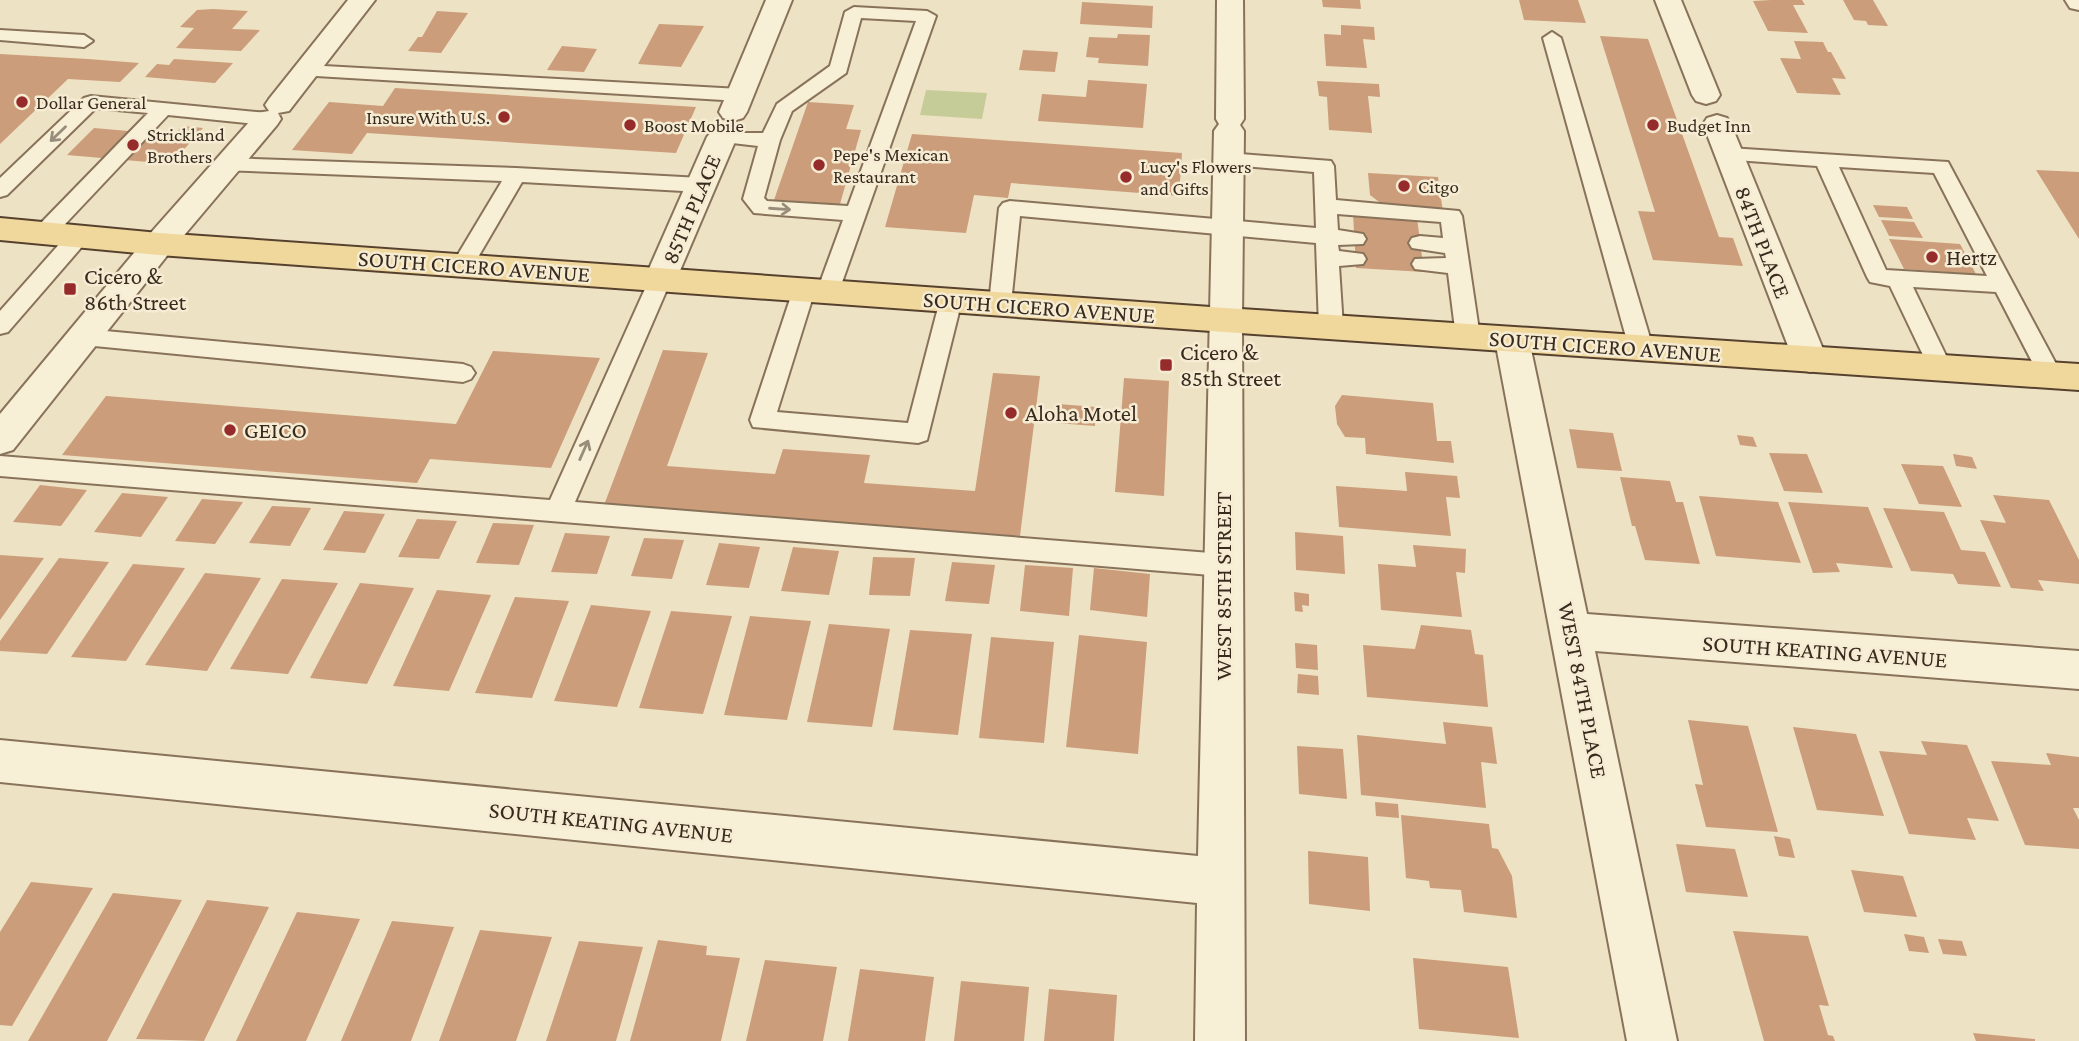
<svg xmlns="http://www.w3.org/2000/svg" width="2079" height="1041" font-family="'Crimson Pro',serif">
<rect width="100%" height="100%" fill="#eee2c4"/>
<path fill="#c5cc98" d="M926 90 987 93 982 119 920 115Z"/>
<path fill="#cb9d7a" d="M1322 0H1360L1361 9 1323 7Z
M1519 0H1578L1586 23 1524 20Z
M1771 0H1802L1805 5H1793L1808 33 1768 31 1753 1Z
M1843 0H1873L1888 26 1868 25 1866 21 1854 20Z
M1082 2 1153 6 1152 28 1080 24Z
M213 9 248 11 232 29 260 30 241 51 176 48 194 28 180 27 197 10Z
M437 11 468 13 441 53 408 51 418 37H422Z
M659 24 704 26 681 67 638 64Z
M1341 25 1374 27 1375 40 1363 39 1367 68 1326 66 1324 34 1341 35Z
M1118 34 1150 35 1148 66 1098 63 1099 58 1086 57 1089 37 1117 38Z
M1600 36 1648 39 1719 237 1733 238 1743 266 1653 260 1638 211 1655 212Z
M1794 41 1823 42 1828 52H1831L1846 79 1832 78 1841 95 1797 93 1780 58 1801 59Z
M562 46 597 49 584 72 547 70Z
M1023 50 1058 52 1055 72 1019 70Z
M0 54 88 59 139 63 120 82 68 79 0 144Z
M174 59 233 63 215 83 145 77 157 64 169 65Z
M1088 80 1147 84 1143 128 1038 121 1042 94 1086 97Z
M1317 81 1379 84 1380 97 1368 96 1372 133 1329 130 1327 97 1319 96Z
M395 88 696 107 676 153 367 133 352 154 292 150 329 102 383 106Z
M808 102 854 105 846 129 861 130 840 204 774 200Z
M182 126 203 128 171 164 67 155 94 128 174 135Z
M912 134 1182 153 1179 196 1011 183 1008 198 974 195 966 233 885 227Z
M2036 170 2079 172V239Z
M1368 173 1438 177 1443 212 1387 208 1370 195Z
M1873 205 1907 207 1913 219 1879 217Z
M1353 213 1417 218 1424 272 1356 268Z
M1881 220 1914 222 1923 238 1889 236Z
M1889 239 1960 244 1976 274 1904 269Z
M663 350 708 353 667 466 775 474 783 449 870 455 864 483 975 491 993 373 1040 376 1020 536 604 505Z
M493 351 600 358 551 468 430 459 417 483 62 455 106 396 456 424Z
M1124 378 1169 381 1164 496 1115 492Z
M1342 395 1433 403 1437 441H1451L1454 463 1366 454 1365 438 1345 437 1337 424 1335 406Z
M1058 404 1096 407 1095 426 1056 423Z
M1569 429 1613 433 1622 471 1577 468Z
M1737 435 1753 437 1757 447 1740 445Z
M1769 453 1807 454 1823 493 1784 491Z
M1953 454 1972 457 1977 469 1956 466Z
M1901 464 1943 466 1962 507 1919 504Z
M1405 472 1457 476 1460 498 1446 497 1451 536 1339 527 1336 486 1407 491Z
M1620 477 1670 481 1676 502H1683L1700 564 1645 560 1635 526H1632Z
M40 485 87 490 61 526 13 522Z
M122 493 168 497 141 537 94 532Z
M1993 495 2049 500 2079 560V584L2038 580 2044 591 2011 588 1980 520 2006 523Z
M1699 496 1778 502 1801 563 1716 556Z
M202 499 243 502 215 544 175 541Z
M1788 502 1868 507 1893 568 1836 563 1840 572 1813 573Z
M272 506 311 508 290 546 249 543Z
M1883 508 1944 512 1961 550 1985 552 2001 587 1958 584 1953 574 1911 571Z
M344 511 385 514 365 553 323 550Z
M417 519 457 521 439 559 398 557Z
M493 523 534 525 519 565 476 563Z
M1295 532 1343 536 1345 574 1296 570Z
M565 533 610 536 597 574 551 572Z
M644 538 684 540 672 579 631 576Z
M719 543 760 547 749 588 706 585Z
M1413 545 1466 549 1465 573 1456 572 1462 617 1381 610 1378 564 1416 567Z
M793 547 839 551 829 595 781 591Z
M0 555 44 558 0 620Z
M873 557 915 558 910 596 869 595Z
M59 558 109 562 47 654 0 651V641Z
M952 562 995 565 989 604 945 601Z
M133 564 185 568 126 661 71 657Z
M1025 565 1073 568 1069 616 1020 611Z
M1094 568 1150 574 1147 617 1090 610Z
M205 573 261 578 207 671 145 665Z
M282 579 338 583 288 674 230 669Z
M360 583 414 588 367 684 310 678Z
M437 590 491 595 449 691 393 686Z
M1294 592 1309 594V606L1302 605 1303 612 1295 611Z
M515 597 569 601 532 698 475 693Z
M591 605 651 611 617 707 554 701Z
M671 611 732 616 703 714 639 708Z
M750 616 811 621 787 720 724 715Z
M829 624 890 629 872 727 807 722Z
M1421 625 1471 630 1475 654 1483 655 1488 707 1367 697 1363 645 1415 649Z
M910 630 972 634 958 735 893 730Z
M1079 635 1147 642 1138 754 1066 747Z
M991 637 1054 642 1044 743 979 738Z
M1295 643 1317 645 1318 670 1296 668Z
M1298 674 1318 676 1319 695 1297 693Z
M1688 720 1748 726 1778 832 1706 827 1695 784 1703 785Z
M1443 722 1492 727 1497 764 1481 762 1486 808 1361 795 1357 735 1446 744Z
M1793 727 1856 734 1884 816 1817 810Z
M1921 741 1967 745 1999 821 1967 818 1976 840 1909 834 1879 751 1927 755Z
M1297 746 1343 749 1347 799 1299 794Z
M2046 753 2079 757V808H2073L2079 820V849L2025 845 1991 761 2051 765Z
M1375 802 1398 804 1399 818 1376 816Z
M1401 815 1489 824 1492 848 1498 849 1512 876 1517 918 1464 912 1461 890 1430 888 1429 881 1406 878Z
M1774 836 1790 839 1795 858 1779 856Z
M1676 844 1735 849 1748 897 1686 892Z
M1308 851 1368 857 1370 911 1309 904Z
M1851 870 1903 876 1917 917 1864 912Z
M31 882 93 888 12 1026 0 1025V932Z
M113 893 182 900 107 1041H28Z
M207 900 269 907 204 1041 136 1039Z
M297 912 360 919 306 1041H236Z
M392 921 454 927 411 1041H341Z
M480 930 552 937 516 1041H439Z
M1733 931 1808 936 1829 1006 1819 1005 1828 1035 1833 1036 1835 1041H1764Z
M1904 934 1924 937 1929 953 1909 951Z
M1938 939 1962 941 1967 956 1943 954Z
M658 940 707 946 706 955 740 958 721 1041H630Z
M579 941 643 947 616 1041H546Z
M1413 958 1508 967 1519 1038 1419 1029Z
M765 960 837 967 823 1041H746Z
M860 969 934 977 925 1041H848Z
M961 981 1029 987 1024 1041H954Z
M1049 989 1117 995 1114 1041H1044Z
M1973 1033 2035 1039V1041H1976Z"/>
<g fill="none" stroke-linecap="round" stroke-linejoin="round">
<g stroke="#88735a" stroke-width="4">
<path id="lane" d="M854 7 927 11 936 16 839 291 836 297 828 299 820 297 817 291 843 220 754 213 743 199 758 146 715 141 712 137 715 133H763L777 104 830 66 845 12ZM861 18 916 21 848 206 767 201 764 198 780 140 792 111 846 73Z
M0 30 84 35 93 41 84 47 0 40Z
M1552 32 1561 38 1653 348 1649 354 1641 357 1633 354 1629 348 1543 38Z
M306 65 740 89 750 95 740 101 299 75 297 71Z
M91 96 267 113 274 115 277 119 274 123 267 125 168 115 52 238 44 240 36 238 33 233 36 228 148 113 96 108 7 195 0 197V178L84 98Z
M1729 148 1948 162 2062 375 2058 381 2050 384 2042 381 1996 292 1913 287 1952 368 1948 374 1940 377 1932 374 1890 286 1870 282 1867 277 1817 166 1722 159 1719 154 1722 149ZM1839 167 1934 173 1987 276 1886 270Z
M1228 153 1331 161 1334 166 1336 200 1459 211 1462 216 1480 337 1476 343 1468 345 1460 343 1456 337 1448 273 1415 269 1412 264 1415 259 1446 258 1445 253 1412 248 1409 243 1412 238 1420 236 1443 238 1441 222 1337 214 1338 230 1363 234 1366 239 1363 244 1338 245 1339 251 1363 254 1366 259 1363 264 1339 266 1343 327 1339 333 1331 335 1323 333 1319 327 1316 243 1020 216 1011 304 1008 310 1000 312 992 310 989 304 999 208 1003 203 1010 201 1316 228 1314 172 1221 164 1218 159 1221 154Z
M228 158 516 168 701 178 708 180 711 185 708 190 701 192 522 182 470 271 462 274 454 271 451 266 502 181 221 170 218 165 221 160Z
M78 230 86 232 89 237 86 242 8 332 0 334V311L70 232Z
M660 272 668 275 671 280 575 502 1223 554 1233 557 1236 565 1233 573 1223 576 0 476V456L550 500 649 280 652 275Z
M804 282 812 284 815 290 777 412 908 423 940 300 943 294 951 292 959 294 962 300 927 440 918 443 753 427 750 420 793 290 796 284Z
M84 329 463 364 471 367 475 373 471 379 463 382 84 345 76 343 72 337 76 331Z"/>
</g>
<g stroke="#88735a" stroke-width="4">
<path id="street" d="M348 0H375L289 111 278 113 281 119 277 125 170 252 13 450 0 454V414L148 236 257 113 269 111 265 105 269 99Z
M766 0H792L747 112 743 118 733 121 723 118 719 112Z
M1217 0H1243L1244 119 1240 125 1244 131 1242 320 1245 1041H1195L1197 903 0 782V740L1198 856 1214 131 1219 124 1216 119Z
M1655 0H1681L1720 95 1716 101 1706 104 1696 101 1692 95Z
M2065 0H2079V10L2070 8Z
M1717 115 1727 118 1731 124 1827 359 1822 368 1810 372 1798 368 1793 359 1703 124 1707 118Z
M722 128 732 131 737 137 676 280 672 288 660 291 648 288 644 280 707 137 712 131Z
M1512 328 1524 331 1529 340 1587 614 2079 651V689L1595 651 1677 1041H1627L1495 340 1500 331Z"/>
</g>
<g stroke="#56412f" stroke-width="4">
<path id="primary" d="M0 218 159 233 1225 308 2079 364V390L1225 332 159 255 0 240Z"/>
</g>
<use href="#lane" fill="#f8efd7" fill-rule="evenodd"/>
<use href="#street" fill="#f8efd7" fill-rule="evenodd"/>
<use href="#primary" fill="#f0d79c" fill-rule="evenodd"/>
</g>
<defs><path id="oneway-shaft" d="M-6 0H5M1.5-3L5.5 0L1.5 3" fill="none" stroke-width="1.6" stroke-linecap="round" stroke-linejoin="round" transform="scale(1.75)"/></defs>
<g stroke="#988d7a">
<use href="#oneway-shaft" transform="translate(58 134) rotate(136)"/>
<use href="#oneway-shaft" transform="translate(780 209) rotate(4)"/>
<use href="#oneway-shaft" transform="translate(584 450) rotate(-66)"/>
</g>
<g fill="#962b2b" stroke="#f5ecd3" stroke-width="2.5">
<circle cx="22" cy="102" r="7"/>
<circle cx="504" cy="117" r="7"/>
<circle cx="630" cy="125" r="7"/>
<circle cx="1653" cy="125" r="7"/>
<circle cx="133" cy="145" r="7"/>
<circle cx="819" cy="165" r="7"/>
<circle cx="1126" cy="177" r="7"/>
<circle cx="1404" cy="186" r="7"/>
<circle cx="1932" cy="257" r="7"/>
<rect x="63" y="282" width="14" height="14" rx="3.5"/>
<rect x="1159" y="358" width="14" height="14" rx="3.5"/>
<circle cx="1011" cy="413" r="7"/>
<circle cx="230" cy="430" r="7"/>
</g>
<g text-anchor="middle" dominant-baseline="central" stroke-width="5" stroke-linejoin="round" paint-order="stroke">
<g font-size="19" fill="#382b1e" stroke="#f5ecd3" text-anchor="start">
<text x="36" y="102">Dollar General</text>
<text x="490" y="117" text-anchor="end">Insure With U.S.</text>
<text x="644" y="125">Boost Mobile</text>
<text x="1667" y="125">Budget Inn</text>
<text x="147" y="134">Strickland<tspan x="147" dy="22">Brothers</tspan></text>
<text x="833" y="154">Pepe's Mexican<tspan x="833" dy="22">Restaurant</tspan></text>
<text x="1140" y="166">Lucy's Flowers<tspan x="1140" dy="22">and Gifts</tspan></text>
<text x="1418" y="186">Citgo</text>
</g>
<g font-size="23" fill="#382b1e" stroke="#f5ecd3">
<text transform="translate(691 209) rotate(-67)">85TH PLACE</text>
<text transform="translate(1763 242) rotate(69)">84TH PLACE</text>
<text transform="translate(474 266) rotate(4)">SOUTH CICERO AVENUE</text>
<text transform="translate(1039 307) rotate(4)">SOUTH CICERO AVENUE</text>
<text transform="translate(1605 346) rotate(4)">SOUTH CICERO AVENUE</text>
<text transform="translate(1223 586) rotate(-90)">WEST 85TH STREET</text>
<text transform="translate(1825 651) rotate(4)">SOUTH KEATING AVENUE</text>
<text transform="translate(1583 690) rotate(79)">WEST 84TH PLACE</text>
<text transform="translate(611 822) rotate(6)">SOUTH KEATING AVENUE</text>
</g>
<g font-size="23" fill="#382b1e" stroke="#f5ecd3" text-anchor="start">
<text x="1946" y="257">Hertz</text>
<text x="84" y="276">Cicero &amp;<tspan x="84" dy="26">86th Street</tspan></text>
<text x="1180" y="352">Cicero &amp;<tspan x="1180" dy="26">85th Street</tspan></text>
<text x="1025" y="413">Aloha Motel</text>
<text x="244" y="430">GEICO</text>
</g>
</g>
</svg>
